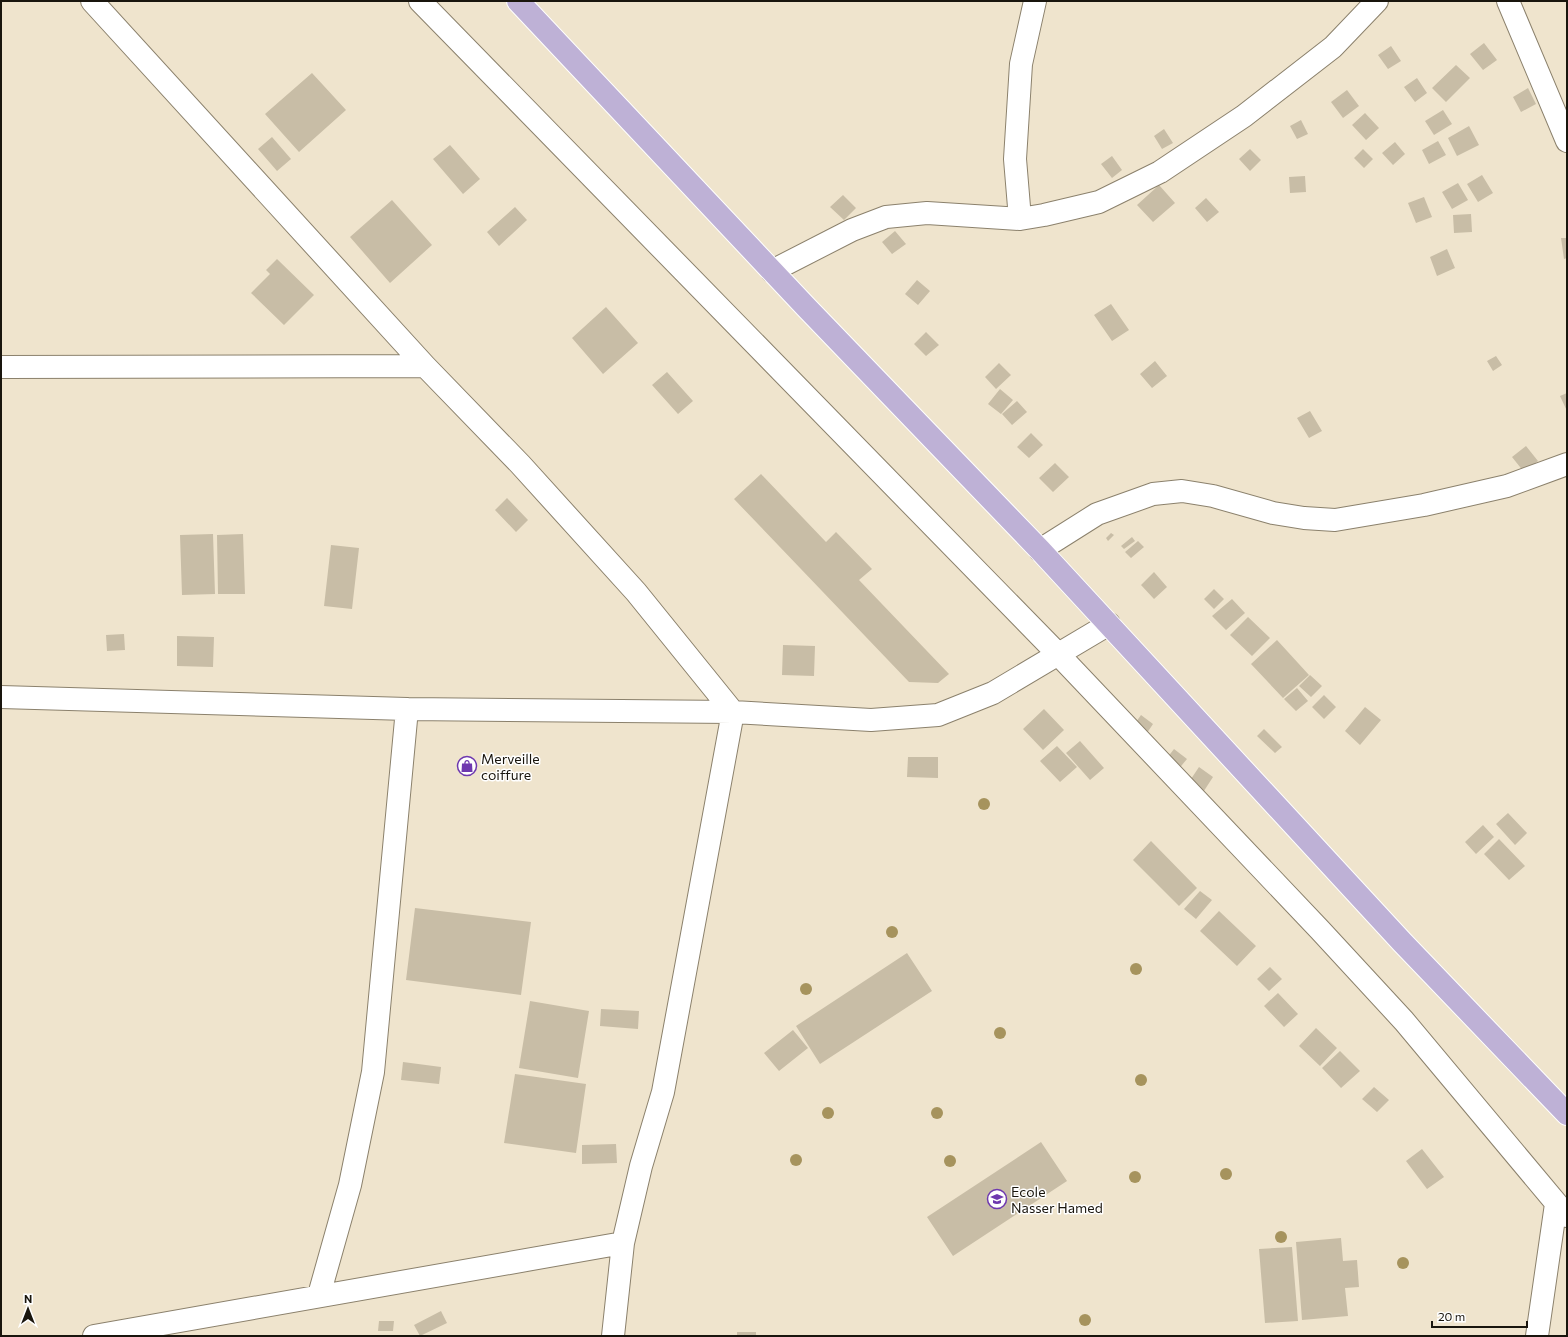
<svg xmlns="http://www.w3.org/2000/svg" width="1568" height="1337" font-family="Commissioner,sans-serif">
<rect width="100%" height="100%" fill="#efe4cd"/>
<path fill="#c8bda6" d="M1484 43 1497 60 1483 70 1470 54Z
M1391 46 1401 61 1388 69 1378 55Z
M1456 65 1470 78 1446 102 1432 88Z
M312 73 346 110 299 152 265 114Z
M1417 78 1427 93 1415 102 1404 87Z
M1528 88 1536 104 1521 112 1513 97Z
M1347 90 1359 106 1343 118 1331 102Z
M1443 110 1452 124 1434 135 1425 121Z
M1365 113 1379 128 1366 140 1352 125Z
M1301 120 1308 134 1297 139 1290 126Z
M1469 126 1479 145 1457 156 1448 138Z
M1164 129 1173 143 1162 149 1154 136Z
M272 137 291 159 277 171 258 149Z
M1438 141 1446 155 1429 164 1422 150Z
M1395 142 1405 154 1393 165 1382 153Z
M450 145 480 179 463 194 433 159Z
M1250 149 1261 160 1250 171 1239 159Z
M1363 149 1373 159 1364 168 1354 158Z
M1112 156 1122 170 1112 178 1101 164Z
M1482 175 1493 193 1478 202 1467 184Z
M1305 176 1306 192 1290 193 1289 177Z
M1458 183 1468 200 1452 209 1442 192Z
M1159 185 1175 203 1153 222 1137 205Z
M843 195 856 208 844 220 830 207Z
M1424 197 1432 217 1416 223 1408 203Z
M1206 198 1219 212 1207 222 1195 208Z
M392 200 432 245 390 283 350 237Z
M515 207 527 220 499 246 487 232Z
M1471 214 1472 232 1454 233 1453 215Z
M895 231 906 244 892 254 882 242Z
M1561 238H1567V258L1564 259Z
M1447 249 1455 268 1437 276 1430 257Z
M277 259 314 295 284 325 251 293 270 274 266 270Z
M917 280 930 291 918 305 905 294Z
M1111 304 1129 330 1112 341 1094 315Z
M606 307 638 343 603 374 572 338Z
M926 332 939 345 926 356 914 344Z
M1496 356 1502 365 1493 371 1487 361Z
M1155 361 1167 376 1152 388 1140 374Z
M999 363 1011 375 996 389 985 377Z
M667 372 693 401 678 414 652 385Z
M1000 389 1013 400 1001 414 988 404Z
M1567 393V411L1560 396Z
M1017 401 1027 412 1012 425 1002 414Z
M1310 411 1322 431 1309 438 1297 418Z
M1031 433 1043 445 1029 458 1017 447Z
M1526 446 1538 461 1524 472 1512 457Z
M1055 463 1069 477 1053 492 1039 478Z
M761 474 826 542 836 532 872 569 859 580 949 674 938 683 909 682 734 499Z
M507 498 528 520 516 532 495 510Z
M1111 533 1114 535 1108 541 1106 538Z
M213 534 215 594 182 595 180 535Z
M243 534 245 594H218L217 535Z
M1132 537 1135 541 1124 549 1121 546Z
M1138 541 1144 547 1131 558 1125 552Z
M331 545 359 548 352 609 324 606Z
M1154 572 1167 587 1154 599 1141 585Z
M1214 589 1224 599 1214 609 1204 599Z
M1232 599 1245 613 1226 630 1212 616Z
M1248 617 1270 638 1252 656 1230 635Z
M124 634 125 650 107 651 106 635Z
M177 636 214 637 213 667 177 666Z
M1277 640 1309 675 1283 698 1251 664Z
M783 645 815 646 814 676 782 675Z
M1310 675 1322 686 1311 697 1299 686Z
M1297 688 1308 701 1296 711 1284 699Z
M1324 695 1336 707 1324 719 1312 707Z
M1365 707 1381 720 1360 745 1345 731Z
M1044 709 1064 730 1043 750 1023 729Z
M1141 715 1153 724 1147 733 1134 725Z
M1264 729 1282 747 1275 753 1257 736Z
M1080 741 1104 768 1090 780 1066 753Z
M1057 746 1077 767 1060 782 1040 761Z
M1174 749 1187 759 1177 771 1164 762Z
M908 757H938V778L907 777Z
M1199 767 1213 777 1200 797 1185 788Z
M1508 813 1527 833 1515 845 1496 824Z
M1483 825 1494 837 1476 854 1465 842Z
M1499 839 1525 866 1509 880 1484 854Z
M1151 841 1197 888 1179 906 1133 860Z
M1200 891 1212 900 1196 919 1184 909Z
M415 908 531 922 521 995 406 980Z
M1219 911 1256 946 1237 966 1200 931Z
M907 953 932 991 820 1064 796 1026Z
M1270 967 1282 979 1269 991 1257 979Z
M1278 993 1298 1014 1284 1027 1264 1006Z
M530 1001 589 1011 578 1078 519 1068Z
M601 1009 639 1011 638 1029 600 1026Z
M1316 1028 1337 1048 1320 1066 1299 1046Z
M793 1030 808 1048 779 1071 764 1053Z
M1340 1051 1360 1071 1341 1088 1322 1068Z
M403 1062 441 1067 439 1084 401 1080Z
M515 1074 586 1084 576 1153 504 1143Z
M1374 1087 1389 1100 1377 1112 1362 1099Z
M1041 1142 1067 1181 953 1256 927 1217Z
M616 1144 617 1163 582 1164V1145Z
M1422 1149 1444 1177 1427 1189 1406 1161Z
M1341 1238 1343 1261 1357 1260 1359 1287 1345 1288 1348 1316 1302 1320 1296 1242Z
M1292 1247 1298 1321 1265 1323 1259 1249Z
M441 1311 447 1323 420 1336 414 1325Z
M379 1321H394L393 1331H378Z
M737 1332H756V1336H737Z"/>
<g fill="none" stroke-linecap="round" stroke-linejoin="round">
<g stroke="#8b816c" stroke-width="24">
<path id="minor" d="M92 1 425 366
M420 1 1058 654 1320 930 1404 1021 1567 1216
M1508 1 1567 141
M1020 219 1015 159 1021 64 1035 1
M772 271 852 230 886 217 927 213 1020 219 1044 215 1099 202 1160 172 1244 116 1333 47 1377 1
M1 367 425 366 520 464 636 592 733 712 663 1092 641 1166 623 1243
M1040 550 1097 514 1153 494 1182 491 1213 496 1273 513 1304 518 1335 520 1424 505 1507 486 1567 464
M1 697 407 709 733 712 871 720 938 715 993 693 1109 624
M319 1295 350 1185 373 1072 407 709
M94 1336 623 1243 613 1336
M1537 1336 1556 1204"/>
</g>
<g stroke="#fff" stroke-width="24">
<path id="primary" d="M518 1 806 307 1040 550 1402 942 1567 1114"/>
</g>
<use href="#minor" stroke="#fff" stroke-width="22"/>
<use href="#primary" stroke="#beb1d6" stroke-width="22"/>
</g>
<g fill="#a6935d">
<circle cx="984" cy="804" r="6"/>
<circle cx="892" cy="932" r="6"/>
<circle cx="1136" cy="969" r="6"/>
<circle cx="806" cy="989" r="6"/>
<circle cx="1000" cy="1033" r="6"/>
<circle cx="1141" cy="1080" r="6"/>
<circle cx="828" cy="1113" r="6"/>
<circle cx="937" cy="1113" r="6"/>
<circle cx="796" cy="1160" r="6"/>
<circle cx="950" cy="1161" r="6"/>
<circle cx="1226" cy="1174" r="6"/>
<circle cx="1135" cy="1177" r="6"/>
<circle cx="1281" cy="1237" r="6"/>
<circle cx="1403" cy="1263" r="6"/>
<circle cx="1085" cy="1320" r="6"/>
</g>
<defs>
<g id="shop-ring" transform="scale(1)"><circle r="9.5" fill="#fff" stroke="#6e38af" stroke-width="1.5"/><path d="M-5-2.5h2.3a2.7 3.5 0 0 1 5.4 0H5L5.5 6h-11ZM-1.5-2.5h3a1.5 2.3 0 0 0-3 0Z" fill="#6e38af"/></g>
<g id="school-ring" transform="scale(1)"><circle r="9.5" fill="#fff" stroke="#6e38af" stroke-width="1.5"/><path d="M0-5L7-2L0 1L-7-2ZM-4 1L0 2.5L4 1V4Q0 6-4 4Z" fill="#6e38af"/></g>
</defs>
<g fill-rule="evenodd">
<use href="#shop-ring" x="467" y="766"/>
<use href="#school-ring" x="997" y="1199"/>
</g>
<g text-anchor="middle" dominant-baseline="central" stroke-width="3" stroke-linejoin="round" paint-order="stroke">
<g font-size="14" fill="#19150d" stroke="#fff" text-anchor="start">
<text x="481" y="758">Merveille<tspan x="481" dy="16">coiffure</tspan></text>
<text x="1011" y="1191">Ecole<tspan x="1011" dy="16">Nasser Hamed</tspan></text>
</g>
</g>
<rect width="1568" height="1337" fill="none" stroke="#19150d" stroke-width="4"/>
<g transform="translate(28 1309)" stroke="#ffffff" stroke-width="3" paint-order="stroke">
<path d="M0-3L7 15L0 10L-7 15Z" fill="#19150d"/>
<text y="-6" font-size="11" font-weight="bold" text-anchor="middle" fill="#19150d">N</text>
</g>
<path d="M1432 1321v6h95v-6" fill="none" stroke="#19150d" stroke-width="2"/>
<text x="1438" y="1321" font-size="12" fill="#19150d" stroke="#ffffff" stroke-width="3" paint-order="stroke">20 m</text>
</svg>
